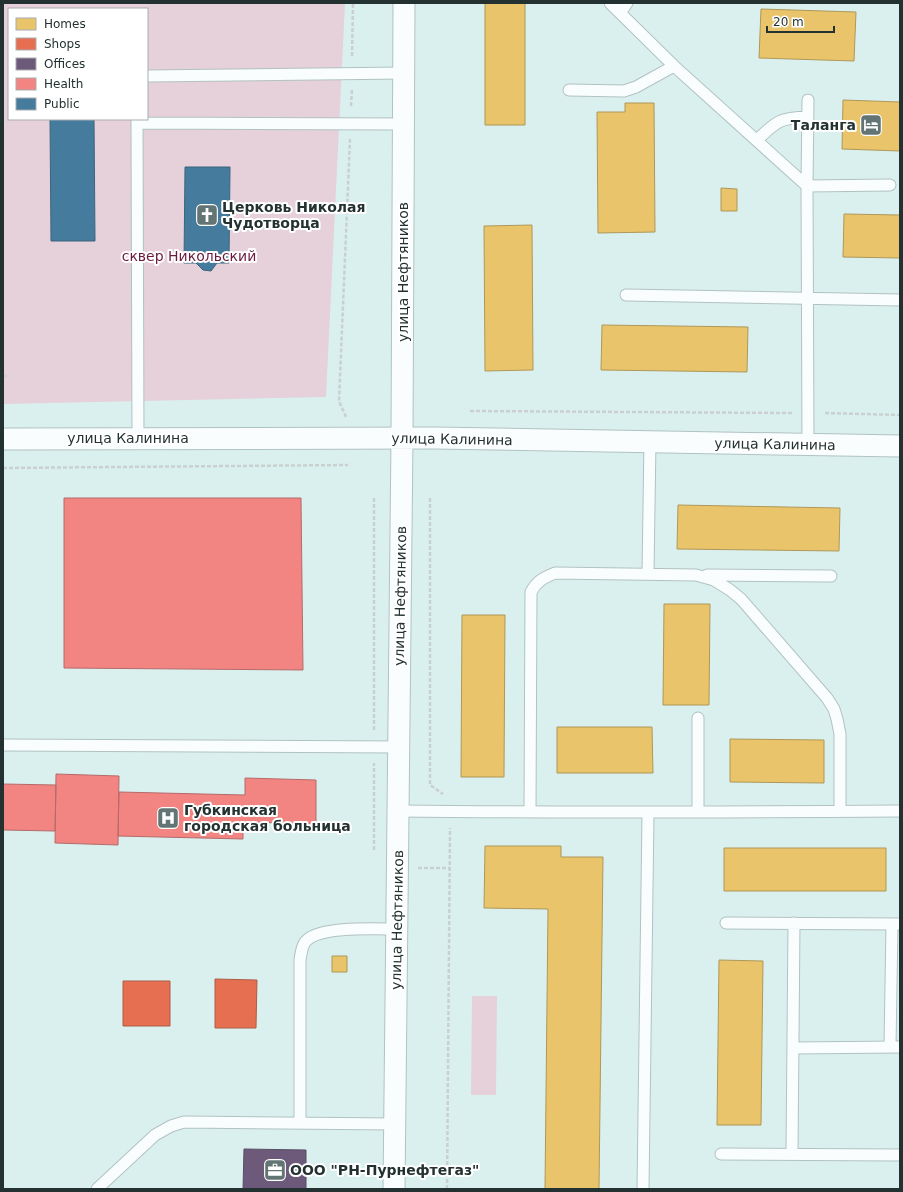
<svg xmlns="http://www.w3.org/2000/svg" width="903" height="1192" font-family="'DejaVu Sans',sans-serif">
<rect width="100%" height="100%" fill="#daf0ef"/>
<path fill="#e6d0d9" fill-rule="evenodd" d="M3 3H345L326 397 3 404ZM9 9H147V119H9Z
M472 996H497L496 1095H471Z"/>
<path fill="#e9c46a" stroke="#ae9859" d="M485 3H525V125H485Z
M761 9 856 12 854 61 759 58Z
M843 100 900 102V151L842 149Z
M625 103H654L655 232 598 233 597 112H625Z
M721 188 737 189V211H721Z
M844 214 900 215V258L843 257Z
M532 225 533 370 485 371 484 226Z
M602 325 748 327 747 372 601 370Z
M678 505 840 508 839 551 677 549Z
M664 604H710L709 705H663Z
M462 615H505L504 777H461Z
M557 727H652L653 773H557Z
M730 739 824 740V783L730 782Z
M485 846H561V857H603L599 1189H545L548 909 484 908Z
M724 848H886V891H724Z
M332 956H347V972H332Z
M719 960 763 961 761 1125H717Z"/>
<path fill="#e76f51" stroke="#ac5d47" d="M215 979 257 980 256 1028H215Z
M123 981H170V1026H123Z"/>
<path fill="#6d597a" stroke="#574d64" d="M244 1149 306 1150V1189H243Z"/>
<path fill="#f28482" stroke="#b46b6a" d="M64 498H301L303 670 64 668Z
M56 774 119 776 118 845 55 843Z
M245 778 316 780V824L243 822V839L118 836 119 792 245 795Z
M3 784 56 785 55 831 3 830Z"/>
<path fill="#457b9d" stroke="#3b657d" d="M50 119H94L95 241H51Z
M185 167H230L229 263H217L211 271 203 270 196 263H184Z"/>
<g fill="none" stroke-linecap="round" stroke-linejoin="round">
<g stroke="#b1c2c2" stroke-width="13">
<path id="lane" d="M610 3 674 66
M620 13 627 3
M147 76 404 73
M569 90 624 91 636 87 674 66 807 186 808 445
M808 100 807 186 890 185
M137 119 138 439
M137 123 404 124
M757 140C777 121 779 118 808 117
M626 295 900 300
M648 573 650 441
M707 575 831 576
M698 718V811
M3 745 399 747
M398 811C565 813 733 812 900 811
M530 812 531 592C537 581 543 578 555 573L696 575 714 580 730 590 741 599 827 698 834 709 837 719 840 734V811
M726 923 900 924
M890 1047 892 924
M793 1048 900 1047
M300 1123V960C301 954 302 944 307 940 322 926 376 929 397 929
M721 1154 900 1155
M792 1154 794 923
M97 1189 155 1135 171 1126 184 1122 395 1124
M643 1189 648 813"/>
</g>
<g stroke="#b1c2c2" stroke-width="23">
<path id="street" d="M3 439 435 438 900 446
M394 1189 402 438 404 3"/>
</g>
<path stroke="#cad0d0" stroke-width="2.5" stroke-dasharray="4 2" stroke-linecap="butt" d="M352 56 353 3
M351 106 352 89
M3 376H9
M470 411 792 413
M825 413 900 415
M346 417 339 401 350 139
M3 468 348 465
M430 498V785L443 794
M374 730V498
M374 850V763
M418 868H450
M447 1189 450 828"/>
<use href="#lane" stroke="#f9fdfd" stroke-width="11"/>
<use href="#street" stroke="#f9fdfd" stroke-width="21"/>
</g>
<defs>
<g id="hotel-square" transform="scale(1.15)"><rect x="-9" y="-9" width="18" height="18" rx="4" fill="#637474" stroke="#fff"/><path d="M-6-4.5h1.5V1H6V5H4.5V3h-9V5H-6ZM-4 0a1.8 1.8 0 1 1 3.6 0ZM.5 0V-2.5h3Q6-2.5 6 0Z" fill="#fff"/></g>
<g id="church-square" transform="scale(1.15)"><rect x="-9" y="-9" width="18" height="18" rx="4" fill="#637474" stroke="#fff"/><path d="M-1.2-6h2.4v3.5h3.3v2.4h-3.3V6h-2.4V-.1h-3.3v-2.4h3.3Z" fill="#fff"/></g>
<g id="hospital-square" transform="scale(1.15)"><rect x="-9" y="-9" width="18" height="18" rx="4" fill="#637474" stroke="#fff"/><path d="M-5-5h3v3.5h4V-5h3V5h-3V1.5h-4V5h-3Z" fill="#fff"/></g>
<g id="office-square" transform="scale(1.15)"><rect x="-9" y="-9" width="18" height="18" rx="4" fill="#637474" stroke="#fff"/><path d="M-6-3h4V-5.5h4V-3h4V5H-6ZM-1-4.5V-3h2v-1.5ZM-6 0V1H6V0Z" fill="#fff"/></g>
</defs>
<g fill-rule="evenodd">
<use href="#hotel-square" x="871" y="125"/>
<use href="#church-square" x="207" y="215"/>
<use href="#hospital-square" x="168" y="818"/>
<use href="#office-square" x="275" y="1170"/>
</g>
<g text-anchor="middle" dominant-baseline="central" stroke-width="4" stroke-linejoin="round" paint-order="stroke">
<g font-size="14" font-weight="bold" fill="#233231" stroke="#fff" text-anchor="start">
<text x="856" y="125" text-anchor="end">Таланга</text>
<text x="222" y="207">Церковь Николая<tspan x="222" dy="16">Чудотворца</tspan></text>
<text x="184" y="810">Губкинская<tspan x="184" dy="16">городская больница</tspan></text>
<text x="290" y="1170">ООО "РН-Пурнефтегаз"</text>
</g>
<g font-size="14" fill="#6b193c" stroke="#fff">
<text x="189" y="256">сквер Никольский</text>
</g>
<g font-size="14" fill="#233231" stroke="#fff">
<text transform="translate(403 272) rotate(-90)">улица Нефтяников</text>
<text x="128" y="438">улица Калинина</text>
<text transform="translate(452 439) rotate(1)">улица Калинина</text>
<text transform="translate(775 444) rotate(1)">улица Калинина</text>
<text transform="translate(400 596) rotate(-89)">улица Нефтяников</text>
<text transform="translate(397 920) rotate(-89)">улица Нефтяников</text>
</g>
</g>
<rect width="903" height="1192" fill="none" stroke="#233231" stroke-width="8"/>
<rect x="8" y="8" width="140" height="112" fill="#ffffff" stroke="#a7adad"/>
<rect x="16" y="18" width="20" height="12" fill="#e9c46a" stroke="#a7adad"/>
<text x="44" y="28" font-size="12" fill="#233231">Homes</text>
<rect x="16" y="38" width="20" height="12" fill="#e76f51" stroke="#a7adad"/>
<text x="44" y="48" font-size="12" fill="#233231">Shops</text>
<rect x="16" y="58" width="20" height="12" fill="#6d597a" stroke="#a7adad"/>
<text x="44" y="68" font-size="12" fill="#233231">Offices</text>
<rect x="16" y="78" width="20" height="12" fill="#f28482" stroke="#a7adad"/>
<text x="44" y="88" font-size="12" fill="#233231">Health</text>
<rect x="16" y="98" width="20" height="12" fill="#457b9d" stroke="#a7adad"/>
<text x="44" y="108" font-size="12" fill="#233231">Public</text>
<path d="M767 26v6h67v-6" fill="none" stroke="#233231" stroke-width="2"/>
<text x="773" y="26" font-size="12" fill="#233231" stroke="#ffffff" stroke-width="3" paint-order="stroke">20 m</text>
</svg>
